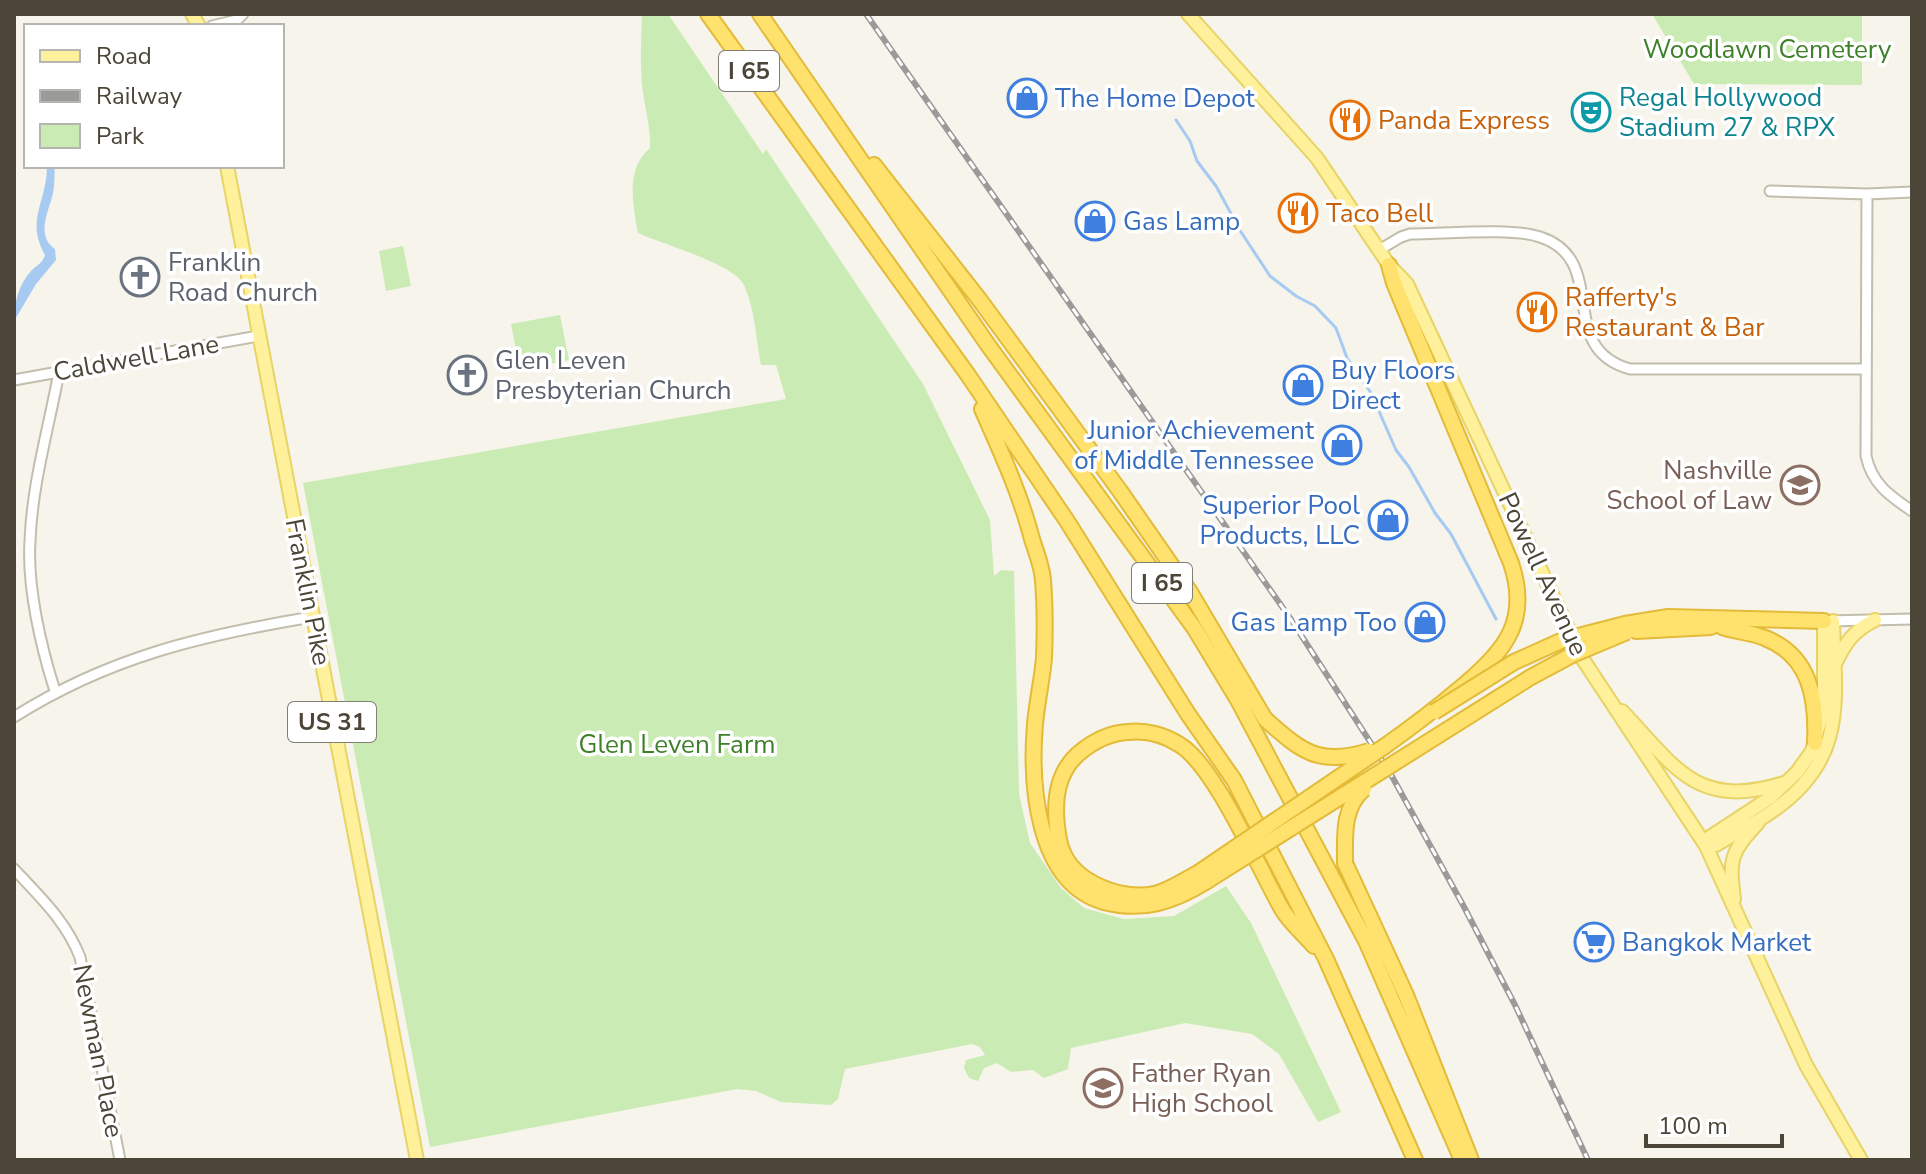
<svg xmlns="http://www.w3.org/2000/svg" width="1926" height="1174" font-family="'Nunito Sans',sans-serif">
<rect width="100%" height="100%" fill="#f6f4eb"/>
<path fill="#caebb3" d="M640 14H668L763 154 766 149 923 384 990 520 994 576 1001 570 1014 571 1019 794 1030 843 1061 888 1084 908 1124 919 1174 916 1226 886 1251 923 1341 1112 1318 1122 1279 1054 1252 1034 1185 1023 1071 1048 1068 1069 1044 1078 1033 1070 1011 1072 997 1063 984 1068 978 1081 969 1078 964 1068 966 1060 985 1055 980 1047 972 1044 845 1069 838 1099 831 1105 781 1102 756 1091 737 1089 430 1147 303 483 786 399 776 365H761C756 340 755 309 744 285 734 264 662 244 638 233 633 204 625 169 650 148 651 126 644 106 642 84 640 62 641 40 642 18Z
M1652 14H1862V85L1694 84Z
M403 246 411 286 386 291 379 251Z
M560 315 569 360 520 370 511 324Z"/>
<path fill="#a7caf3" d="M47 166H55C54 175 55 184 53 193 49 211 35 235 55 249L56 260 36 284 14 321C14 303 19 283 32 270 38 264 42 264 45 255 25 220 47 202 47 166Z"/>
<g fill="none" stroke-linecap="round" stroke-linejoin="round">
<path stroke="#a7caf3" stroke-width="3" d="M1176 120 1190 141 1197 161 1216 186 1241 232 1270 276 1296 296 1315 306 1336 328 1347 358 1371 393 1396 450 1409 467 1435 513 1451 534 1496 619"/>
<g stroke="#c2bead" stroke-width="13">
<path id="minor" d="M212 26 237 20 243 14
M1770 191 1867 194 1912 192
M1867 194 1866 456C1872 484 1890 496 1912 511
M1379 250 1401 237 1410 234C1444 234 1511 227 1540 237 1611 260 1554 348 1630 369H1866
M14 380 258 336
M1827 621 1912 619
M55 691C41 647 27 587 30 541 32 484 49 427 59 372
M14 717C109 657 203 635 312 617
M14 869C40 897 66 921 80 957L120 1160"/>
</g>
<g stroke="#e8d367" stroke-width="16">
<path id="major" d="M192 14 199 26
M1188 14 1317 158 1389 265 1407 284 1582 658 1706 846 1806 1065 1861 1160
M227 166 417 1160
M1835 664C1845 643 1854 630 1875 620
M1622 711C1676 768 1697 810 1784 783
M1706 846 1716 845C1735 833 1756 823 1774 810 1848 758 1835 700 1833 621
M1706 846 1710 837 1771 797 1797 772 1812 751 1824 707V621
M1734 899C1729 859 1730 853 1758 823"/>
</g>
<g stroke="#e3bb38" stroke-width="18">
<path id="highway" d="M708 14 968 375 1067 521 1188 714 1234 780 1326 959 1415 1160
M760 14 988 345 1195 629 1238 700 1366 941 1462 1160
M874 165 979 299 1120 491 1190 592 1265 719
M982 409C1001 452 1020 493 1032 539 1036 552 1042 566 1043 580 1045 605 1045 633 1044 658 1042 680 1037 702 1035 724 1030 783 1036 883 1104 902 1143 912 1173 902 1207 881
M1625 624 1668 617 1824 621
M1722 627C1736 632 1751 632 1765 638 1811 656 1817 700 1815 743
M1636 631 1711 627
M1385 746C1412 727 1438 707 1464 685 1506 650 1530 620 1511 563L1394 283 1389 265
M1345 863 1406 995 1471 1160
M1198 873C1184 880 1169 891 1154 894 1122 901 1074 883 1062 850 1059 843 1058 834 1057 826 1054 799 1057 773 1078 754 1092 742 1110 733 1128 732 1146 730 1165 735 1180 745 1215 766 1260 871 1282 909 1290 923 1304 934 1314 946"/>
</g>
<use href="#minor" stroke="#fff" stroke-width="9"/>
<use href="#major" stroke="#fff09b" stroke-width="12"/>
<use href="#highway" stroke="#ffe26d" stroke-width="14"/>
<g stroke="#9a9a9a" stroke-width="6">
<path id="rail" d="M866 14 1290 618 1389 771 1463 905 1515 1005 1588 1160"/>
</g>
<use href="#rail" stroke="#fff" stroke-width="3" stroke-dasharray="9" stroke-linecap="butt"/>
<g stroke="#e3bb38" stroke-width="18" stroke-linecap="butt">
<path id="highway-bridge" d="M1434 712 1514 662 1563 640 1625 624
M1265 719C1301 751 1319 767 1369 751
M1345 863C1345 836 1342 808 1364 789
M1198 873 1385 746
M1207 881 1531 677 1572 655 1627 632"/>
</g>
<use href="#highway-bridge" stroke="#ffe26d" stroke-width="14"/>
</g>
<defs>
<g id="shop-ring" transform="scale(2)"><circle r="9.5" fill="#fff" stroke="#3f7fe0" stroke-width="1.5"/><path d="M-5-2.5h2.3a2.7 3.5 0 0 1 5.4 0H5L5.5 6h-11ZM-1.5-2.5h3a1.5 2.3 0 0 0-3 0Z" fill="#3f7fe0"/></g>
<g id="theatre-ring" transform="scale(2)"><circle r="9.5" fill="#fff" stroke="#0f9aa8" stroke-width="1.5"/><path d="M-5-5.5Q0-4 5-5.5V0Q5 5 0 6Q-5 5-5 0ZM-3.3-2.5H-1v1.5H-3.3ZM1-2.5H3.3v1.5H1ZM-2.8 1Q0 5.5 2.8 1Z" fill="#0f9aa8"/></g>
<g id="restaurant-ring" transform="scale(2)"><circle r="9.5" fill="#fff" stroke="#e8710a" stroke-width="1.5"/><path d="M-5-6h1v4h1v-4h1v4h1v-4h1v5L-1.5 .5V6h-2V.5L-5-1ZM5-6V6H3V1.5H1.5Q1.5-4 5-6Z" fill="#e8710a"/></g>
<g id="church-ring" transform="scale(2)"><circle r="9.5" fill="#fff" stroke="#6b7280" stroke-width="1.5"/><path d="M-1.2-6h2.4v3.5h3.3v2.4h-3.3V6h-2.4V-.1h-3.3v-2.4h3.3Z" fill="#6b7280"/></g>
<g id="university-ring" transform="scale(2)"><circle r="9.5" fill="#fff" stroke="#8d6e63" stroke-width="1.5"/><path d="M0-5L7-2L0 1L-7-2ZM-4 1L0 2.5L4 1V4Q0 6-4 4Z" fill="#8d6e63"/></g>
<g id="supermarket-ring" transform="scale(2)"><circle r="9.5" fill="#fff" stroke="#3f7fe0" stroke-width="1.5"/><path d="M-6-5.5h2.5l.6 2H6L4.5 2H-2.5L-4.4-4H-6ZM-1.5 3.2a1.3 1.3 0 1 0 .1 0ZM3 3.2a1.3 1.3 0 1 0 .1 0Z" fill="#3f7fe0"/></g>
</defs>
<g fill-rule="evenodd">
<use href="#shop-ring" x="1027" y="98"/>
<use href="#theatre-ring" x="1591" y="112"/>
<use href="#restaurant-ring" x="1350" y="120"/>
<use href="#restaurant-ring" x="1298" y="213"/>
<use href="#shop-ring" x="1095" y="221"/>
<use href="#church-ring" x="140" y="277"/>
<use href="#restaurant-ring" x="1537" y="312"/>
<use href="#church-ring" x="467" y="375"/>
<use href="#shop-ring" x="1303" y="385"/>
<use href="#shop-ring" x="1342" y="445"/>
<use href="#university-ring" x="1800" y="485"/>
<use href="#shop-ring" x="1388" y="520"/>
<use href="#shop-ring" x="1425" y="622"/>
<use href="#supermarket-ring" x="1594" y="942"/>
<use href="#university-ring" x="1103" y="1088"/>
</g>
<g text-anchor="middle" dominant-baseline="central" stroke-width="7" stroke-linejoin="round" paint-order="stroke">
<g fill="#fff" stroke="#817e74" stroke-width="2">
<rect x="719" y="51" width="60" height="40" rx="6"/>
<rect x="1132" y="563" width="60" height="40" rx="6"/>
<rect x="288" y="702" width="88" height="40" rx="6"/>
</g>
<g font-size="24" font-weight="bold" fill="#4b4638">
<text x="749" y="71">I 65</text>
<text x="1162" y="583">I 65</text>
<text x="332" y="722">US 31</text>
</g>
<g font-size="26" fill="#3e8028" stroke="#fff">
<text x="1767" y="49">Woodlawn Cemetery</text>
<text x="677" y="744">Glen Leven Farm</text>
</g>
<g font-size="26" fill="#0d838f" stroke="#fff" text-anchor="start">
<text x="1619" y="97">Regal Hollywood<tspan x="1619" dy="30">Stadium 27 &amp; RPX</tspan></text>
</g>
<g font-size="26" fill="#366cbe" stroke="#fff" text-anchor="start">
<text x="1055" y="98">The Home Depot</text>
<text x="1123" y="221">Gas Lamp</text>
<text x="1331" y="370">Buy Floors<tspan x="1331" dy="30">Direct</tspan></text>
<text x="1314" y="430" text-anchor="end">Junior Achievement<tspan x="1314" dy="30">of Middle Tennessee</tspan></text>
<text x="1360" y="505" text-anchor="end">Superior Pool<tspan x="1360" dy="30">Products, LLC</tspan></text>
<text x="1397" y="622" text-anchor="end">Gas Lamp Too</text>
<text x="1622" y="942">Bangkok Market</text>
</g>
<g font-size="26" fill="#c56008" stroke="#fff" text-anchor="start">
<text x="1378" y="120">Panda Express</text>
<text x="1326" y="213">Taco Bell</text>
<text x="1565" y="297">Rafferty's<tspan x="1565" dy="30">Restaurant &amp; Bar</tspan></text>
</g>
<g font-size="26" fill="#5b616d" stroke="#fff" text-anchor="start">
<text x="168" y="262">Franklin<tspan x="168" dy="30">Road Church</tspan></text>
<text x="495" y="360">Glen Leven<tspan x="495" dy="30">Presbyterian Church</tspan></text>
</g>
<g font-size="26" fill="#4b4638" stroke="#fff">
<text transform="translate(136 358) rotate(-10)">Caldwell Lane</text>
<text transform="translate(1543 574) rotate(65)">Powell Avenue</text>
<text transform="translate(308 592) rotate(79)">Franklin Pike</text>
<text transform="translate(98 1051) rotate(79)">Newman Place</text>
</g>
<g font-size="26" fill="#785e54" stroke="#fff" text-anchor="end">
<text x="1772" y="470">Nashville<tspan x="1772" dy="30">School of Law</tspan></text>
<text x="1131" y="1073" text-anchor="start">Father Ryan<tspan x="1131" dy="30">High School</tspan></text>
</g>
</g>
<rect width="1926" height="1174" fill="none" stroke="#4b4638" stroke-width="32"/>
<rect x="24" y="24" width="260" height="144" fill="#ffffff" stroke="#b7b5af" stroke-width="2"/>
<rect x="40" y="50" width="40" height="12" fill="#fff09b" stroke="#b7b5af" stroke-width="2"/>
<text x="96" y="64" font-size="24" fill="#4b4638">Road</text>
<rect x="40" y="90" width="40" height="12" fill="#9a9a9a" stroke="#b7b5af" stroke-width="2"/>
<text x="96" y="104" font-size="24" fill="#4b4638">Railway</text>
<rect x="40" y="124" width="40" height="24" fill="#caebb3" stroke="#b7b5af" stroke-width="2"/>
<text x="96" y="144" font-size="24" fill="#4b4638">Park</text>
<path d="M1646 1134v12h136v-12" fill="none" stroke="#4b4638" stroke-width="4"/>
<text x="1658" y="1134" font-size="24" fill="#4b4638" stroke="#ffffff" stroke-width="6" paint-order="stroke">100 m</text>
</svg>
